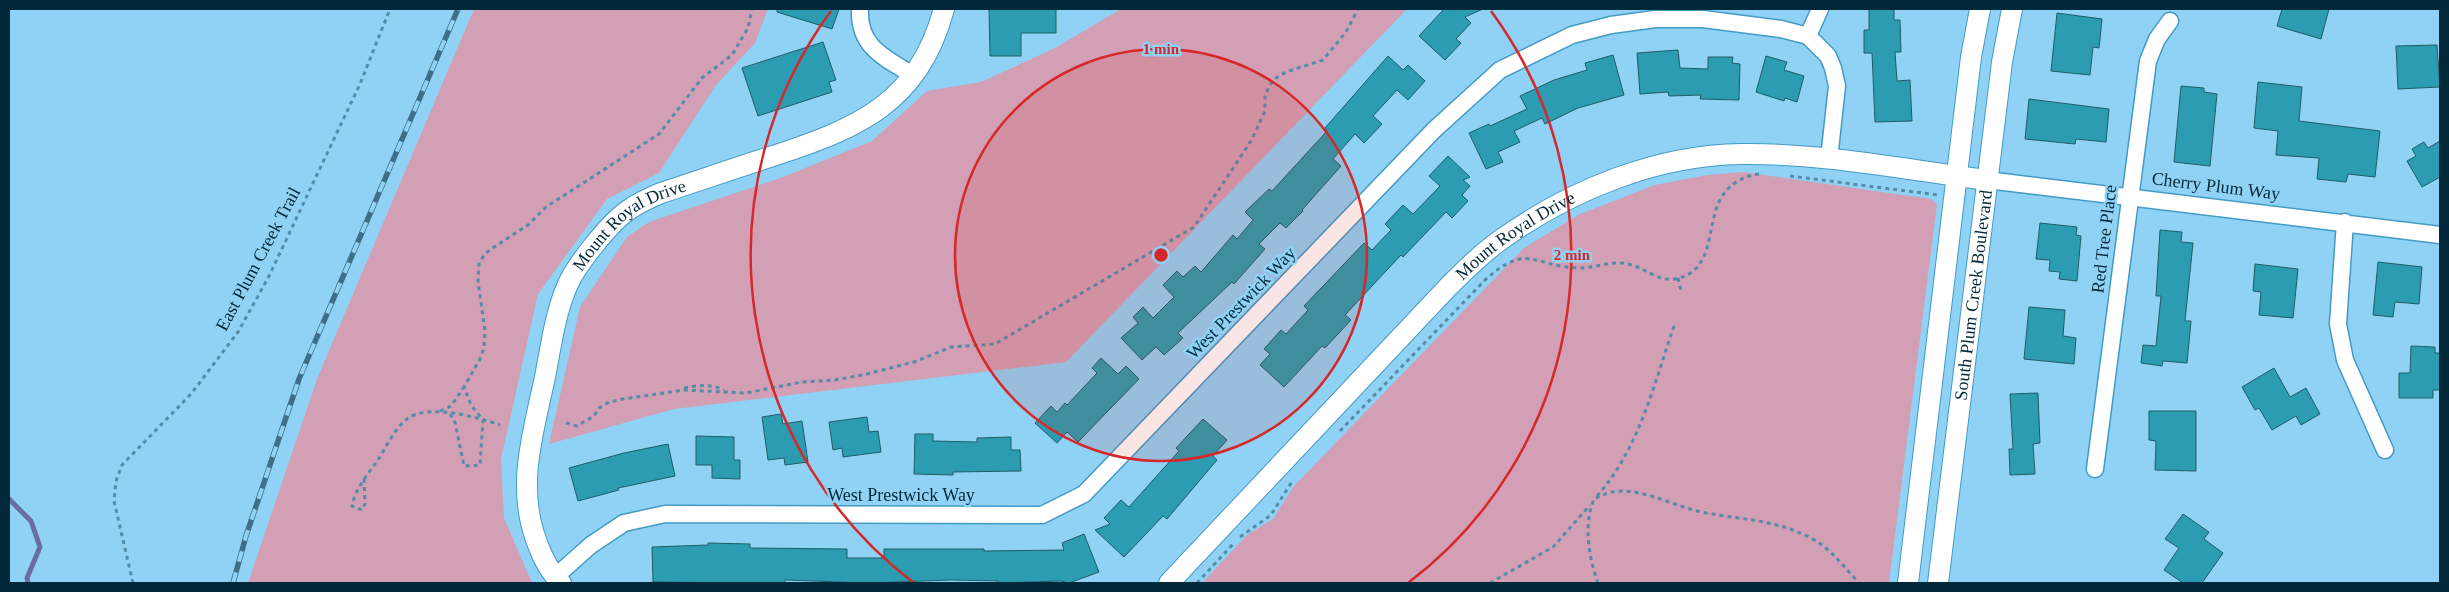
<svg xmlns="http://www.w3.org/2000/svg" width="2449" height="592" font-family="'Times New Roman',serif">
<rect width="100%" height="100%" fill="#90d2f6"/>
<path fill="#d29fb4" d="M474 9H768L755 43 716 85 659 173 607 199 538 294 501 459 504 518 532 583H248L317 379Z
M1121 9H1407L1066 362 674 409 549 444 580 307 627 237 649 222 783 177 872 141 927 91 981 82 1055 48Z
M1743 172 1931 199 1937 204 1889 583H1202L1247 535 1273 519 1293 487 1524 248 1580 214 1655 185 1707 175Z"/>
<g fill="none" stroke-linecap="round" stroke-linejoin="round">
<path stroke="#6b6da2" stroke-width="5" d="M9 499 31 521 40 547 27 578 28 583"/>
</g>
<path fill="#2b9cb1" stroke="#205c67" d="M777 9H839L832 29 777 12Z
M989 9H1056V33H1021V56H990Z
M1444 9H1483L1465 17 1471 23 1456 39 1461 43 1445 60 1419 36Z
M1869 9H1894V20H1900L1901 52H1895L1897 81 1910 80 1912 121 1875 122 1872 53H1864V30H1869Z
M2282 9H2329L2321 39 2277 26Z
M2057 13 2102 19 2099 48 2093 47 2090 75 2051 71Z
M823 42 836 80 829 82 832 92 758 116 742 68Z
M2437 45 2440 87 2398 89 2396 46Z
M1678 50 1680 68 1708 69V57H1733L1732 63 1740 64 1739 100 1700 99 1701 95 1669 96 1668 92 1640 94 1637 53Z
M1613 55 1624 95 1578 108 1545 124 1542 118 1514 131 1520 142 1498 152 1503 162 1486 169 1469 133 1489 124 1490 126 1527 109 1520 96 1554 80 1587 70 1585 63Z
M1388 56 1403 70 1408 65 1425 81 1408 100 1397 90 1373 116 1382 124 1364 143 1355 134 1333 159 1341 166 1302 210 1303 211 1286 228 1280 223 1259 244 1265 249 1234 284 1232 282 1178 333 1183 338 1164 355 1156 347 1142 360 1121 338 1138 323 1133 317 1143 307 1153 318 1174 297 1163 285 1177 271 1183 277 1195 266 1201 272 1233 235 1237 239 1253 220 1245 212 1269 189 1272 191 1327 131 1325 128Z
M1766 56 1787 62 1784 70 1804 76 1797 102 1785 98 1784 101 1756 92Z
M2258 82 2302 87 2299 121 2380 131 2375 177 2348 174 2346 182 2317 179 2319 158 2276 155 2278 131 2254 128Z
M2181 86 2204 88V92L2217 94 2210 166 2174 162Z
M2029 99 2109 109 2106 142 2076 139 2075 144 2025 139Z
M2440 141V177L2422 187 2407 161 2416 156 2412 149 2424 142 2428 148Z
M1448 156 1470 177 1463 180 1470 186 1462 195 1468 201 1452 218 1446 212 1403 257 1401 255 1345 315 1351 320 1325 348 1322 346 1284 387 1260 365 1270 354 1264 349 1281 330 1286 334 1308 310 1304 306 1364 243 1372 250 1391 230 1385 224 1403 205 1413 214 1440 186 1429 176Z
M2040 223 2077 227 2076 235 2081 236 2077 281 2059 279 2060 272 2049 271 2050 260 2036 259Z
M2160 230 2182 232 2181 242 2193 243 2185 321H2191L2187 363 2163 361 2162 366 2141 363 2143 345 2156 346 2161 296H2156Z
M2378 262 2422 267 2419 304 2395 302 2393 317 2373 315Z
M2255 264 2298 269 2293 318 2259 315 2261 292 2253 291Z
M2029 307 2065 310 2063 336 2076 338 2074 364 2024 359Z
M2411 346 2435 347V353H2440V390H2433V398H2399V373H2410Z
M1101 358 1118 374 1126 366 1139 379 1078 442 1067 432 1057 443 1035 423 1051 406 1057 412 1065 403 1067 405 1097 373 1092 368Z
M2274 368 2290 397 2306 388 2320 414 2301 425 2296 416 2272 430 2259 408 2255 410 2242 387Z
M2038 393 2040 443 2033 444 2035 474 2010 475 2009 449H2013L2010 394Z
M2149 411H2196V471L2155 470 2156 441 2149 440Z
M781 414 783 424 802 421 808 462 785 465 784 458 768 460 762 417Z
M867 417 869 432 878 431 881 452 843 457 842 448 833 450 829 422Z
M1203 419 1227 440 1213 456 1217 460 1167 519 1163 516 1124 557 1095 530 1110 524 1104 518 1121 500 1129 507 1179 451 1176 448Z
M915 434H933V441L977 442V438L1011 437V450H1020L1021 471 953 472V475L914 474Z
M696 436 734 437V460H740V479L712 478V465H696Z
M668 444 675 476 618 488 619 490 578 501 569 468 624 453Z
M2183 514 2209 532 2204 539 2223 553 2202 583H2183L2164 570 2179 548 2165 539Z
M1084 534 1099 572 1069 583 1061 581 998 583V581L951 580 868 583 785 580V583L653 582 652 547 708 545V543L750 544V548L847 549V558H884V549H984V551L1064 550 1062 543Z"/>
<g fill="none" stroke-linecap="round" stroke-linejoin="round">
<g stroke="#439ac5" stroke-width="19">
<path id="minor" d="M860 9C858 47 885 58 913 75
M1808 36 1820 9
M1987 180 2440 235
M2345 222 2338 324 2345 360 2385 450
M2095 469 2148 61 2157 39 2170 21
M555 577 591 545 624 523 665 514 1042 515 1084 494 1434 130 1500 70 1572 35 1611 25 1655 19H1703L1781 29 1808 36 1828 56 1833 68 1837 86 1829 159"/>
</g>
<g stroke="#439ac5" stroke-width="22">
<g id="tertiary">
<path id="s1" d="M561 583C551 573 543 559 538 545 515 488 533 434 545 377 551 346 555 313 568 284 577 264 609 224 627 211 638 203 649 198 661 193 698 181 735 168 773 156 858 128 918 104 944 9"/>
<path id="s2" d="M1169 583 1448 287C1465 270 1482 253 1502 239 1571 190 1656 155 1742 154 1824 153 1906 170 1987 180"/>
<path d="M1908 583 1971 57 1980 9"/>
<path id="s3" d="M1938 583 2002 62 2012 9"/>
</g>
</g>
<path stroke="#558ca8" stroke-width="3" stroke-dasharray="4 4" stroke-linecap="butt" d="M1790 176 1938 195
M1678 278 1681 291
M684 388C698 385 711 384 724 390
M440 411 451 406 464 387
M450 414 455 422 464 466 480 465 483 420 471 405 464 387 480 359 484 348 485 331 478 281 479 264 484 255 491 249 528 225 546 207 659 134 702 78 732 55 748 28 752 9
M566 423 577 426 594 416 599 408 609 402 623 399 684 390 746 393 802 382 835 380 867 374 914 362 951 347 995 344 1194 227 1251 141 1265 111V96L1269 86 1276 78 1286 72 1323 60 1346 32 1358 9
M1340 431 1485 280C1529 241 1532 267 1580 268 1596 268 1612 260 1628 264 1644 267 1658 282 1675 279 1725 269 1698 207 1735 183 1742 178 1750 175 1759 174
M364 479 365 504 362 510 352 506C355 489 368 474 378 460 386 447 395 428 407 419 428 403 477 417 500 425
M1597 496C1639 449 1654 384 1674 326
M1240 537 1271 515 1293 480
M133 583 114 501 116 481 122 465 191 394 238 332 269 276 360 84 390 9
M1197 583 1234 543
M1490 583 1553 547 1590 505
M1598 583C1589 558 1583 525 1594 499 1604 494 1612 491 1623 491 1649 492 1673 505 1697 511 1737 520 1771 518 1809 537 1831 548 1843 566 1859 583"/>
<use href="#minor" stroke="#fff" stroke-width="16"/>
<use href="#tertiary" stroke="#fff" stroke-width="20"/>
<g stroke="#3d6f88" stroke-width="5.5">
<path id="rail" d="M233 583 246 536 299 379 458 9"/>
</g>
<use href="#rail" stroke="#90d2f6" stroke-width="4" stroke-dasharray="11" stroke-linecap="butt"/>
</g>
<circle cx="1161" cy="255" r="206" fill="#d62828" fill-opacity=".12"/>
<g fill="none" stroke="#d62828" stroke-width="2.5">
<circle cx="1161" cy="255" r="206"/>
<path d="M914 583A411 411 0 0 1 831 11M1491 11A411 411 0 0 1 1408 583"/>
</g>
<g text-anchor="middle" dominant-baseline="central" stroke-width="5" stroke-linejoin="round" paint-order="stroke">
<g font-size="18" fill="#02293a" stroke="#90d2f6">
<text transform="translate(2216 186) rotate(7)">Cherry Plum Way</text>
<text stroke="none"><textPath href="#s1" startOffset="400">Mount Royal Drive</textPath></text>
<text stroke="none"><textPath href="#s2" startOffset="492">Mount Royal Drive</textPath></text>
<text transform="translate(2104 239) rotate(-83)">Red Tree Place</text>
<text transform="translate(258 259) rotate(-62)">East Plum Creek Trail</text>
<text stroke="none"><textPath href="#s3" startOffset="290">South Plum Creek Boulevard</textPath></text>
<text transform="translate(1241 303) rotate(-46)">West Prestwick Way</text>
<text x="901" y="495">West Prestwick Way</text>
</g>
</g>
<circle cx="1161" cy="255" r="8" fill="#d62828" stroke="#90d2f6" stroke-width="2.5"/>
<g font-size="15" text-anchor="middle" font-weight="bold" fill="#d62828" stroke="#90d2f6" stroke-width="5" stroke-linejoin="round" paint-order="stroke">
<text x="1161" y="54">1 min</text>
<text x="1572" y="260">2 min</text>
</g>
<rect width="2449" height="592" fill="none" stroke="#02293a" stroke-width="20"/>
</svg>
